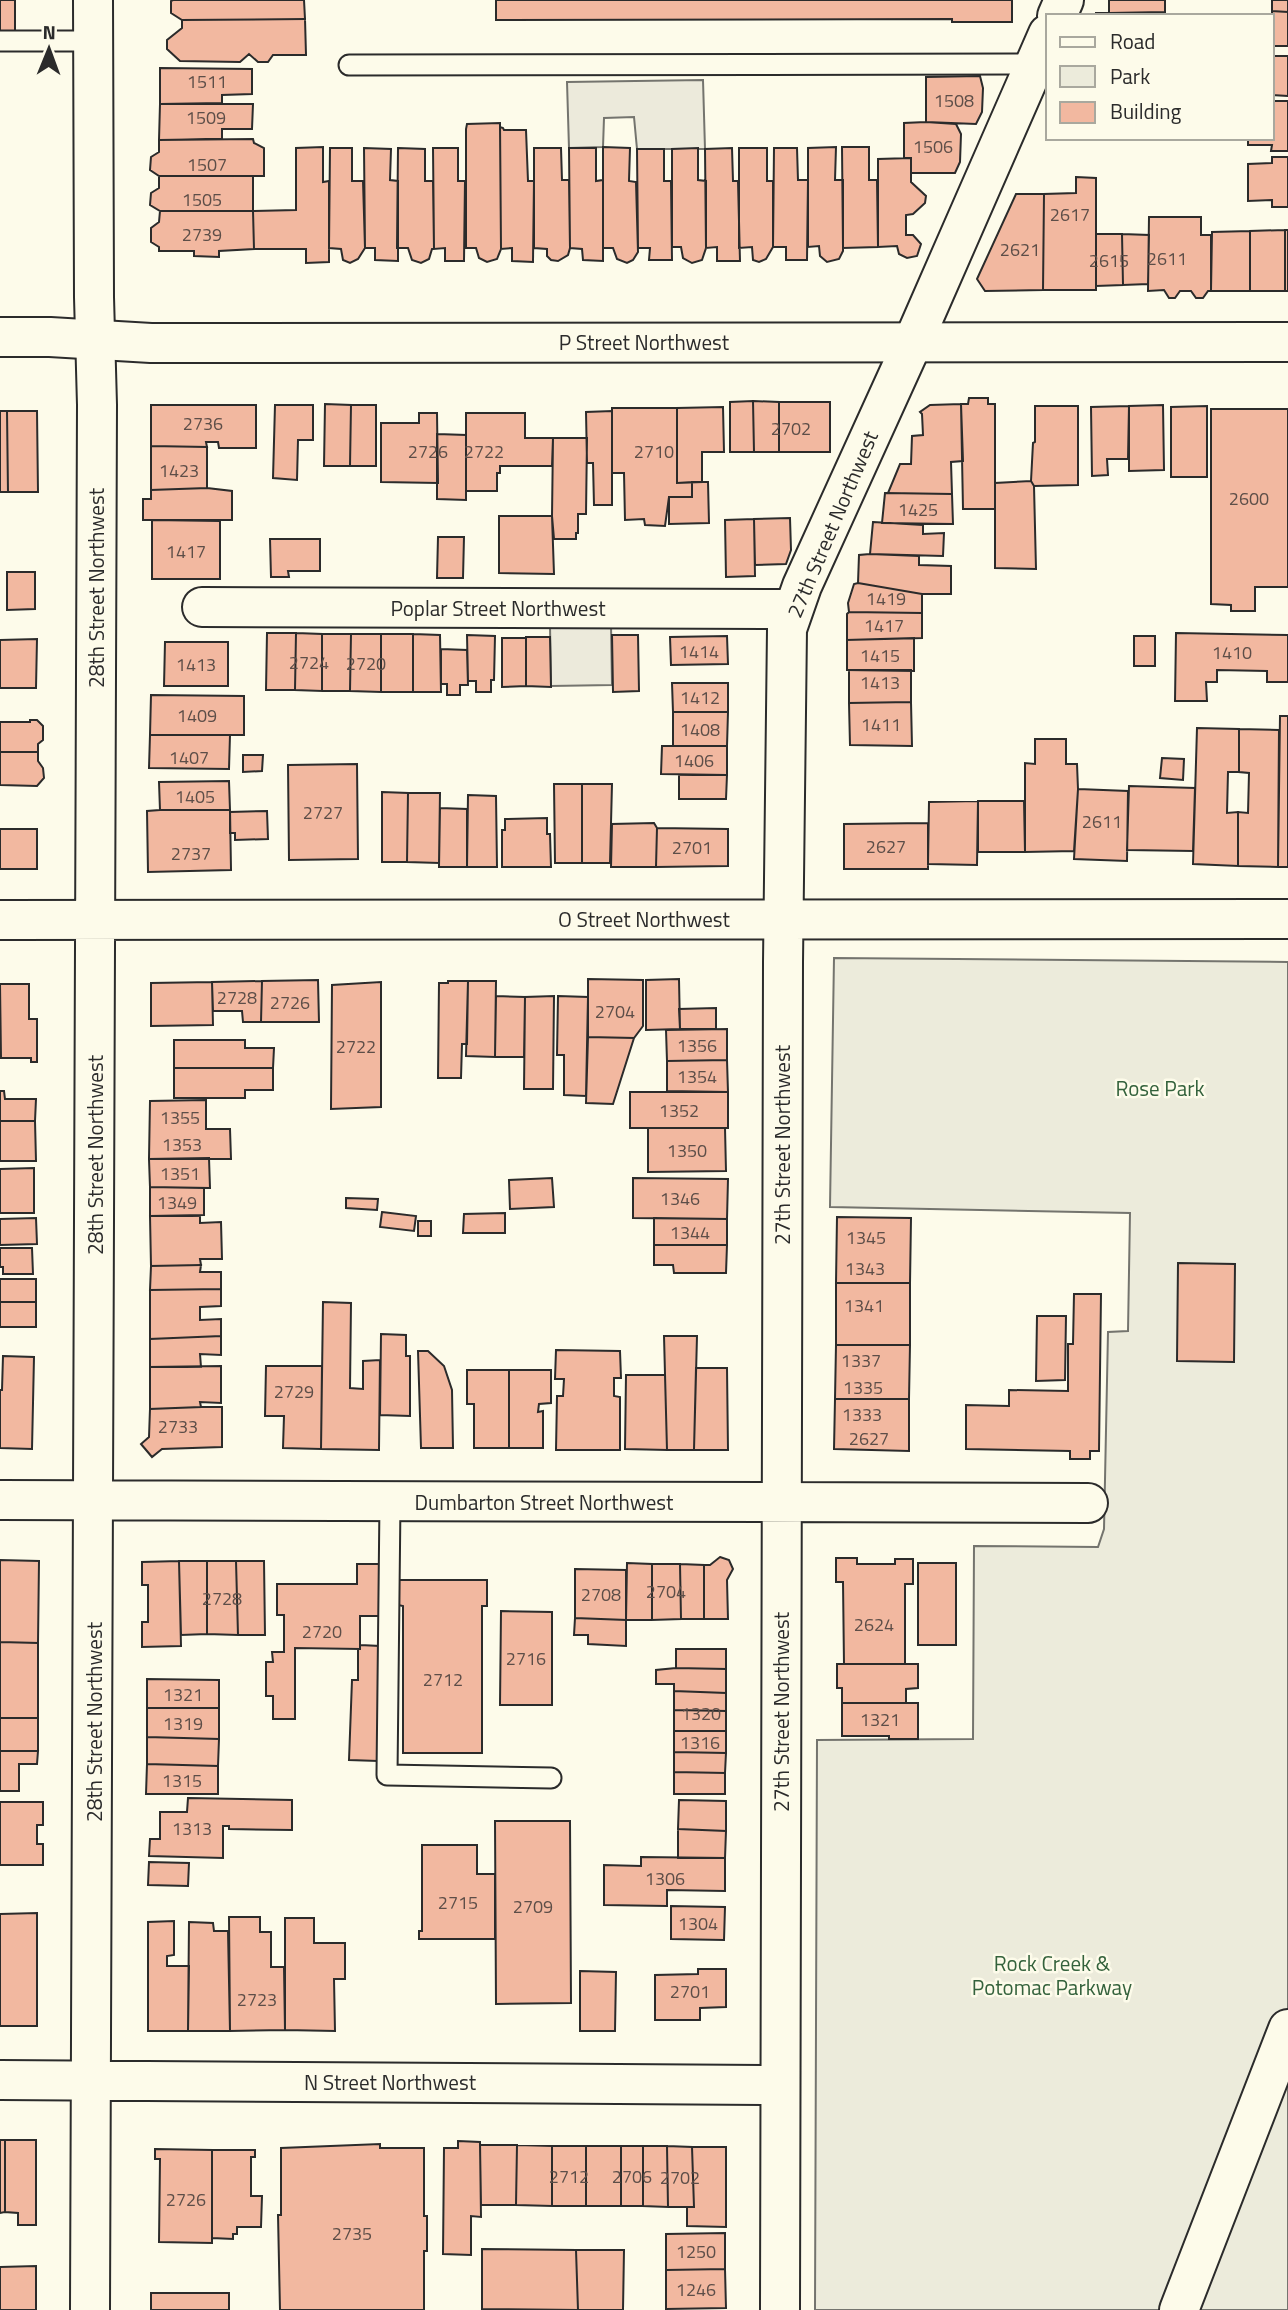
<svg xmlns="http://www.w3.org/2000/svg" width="1288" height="2310" font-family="'Titillium Web',sans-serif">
<rect width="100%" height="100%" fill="#fdfbea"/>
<path fill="#ecebdb" stroke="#74746e" stroke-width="2" d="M834 958 1288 962V2310H815L817 1740 973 1739 974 1546 1098 1547 1104 1529 1108 1332 1128 1331 1130 1213 830 1207Z"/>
<path fill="#eceadb" stroke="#74746e" stroke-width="2" d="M703 80 705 149H637L634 117 604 118 603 147 569 148 567 82Z
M611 624 612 685 551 686 550 625Z"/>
<path fill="#f2b8a0" stroke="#2b2b2b" stroke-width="2" d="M0 0H15V31L0 36Z
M173 0H304L305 19 182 20 171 13V1Z
M496 0H1012V22H952V19L496 20Z
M1109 0H1165V12L1109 13Z
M1272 0H1288V12L1272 11Z
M1272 11 1288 12V46H1272Z
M1096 13H1151V16H1096Z
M305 19 306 55H273L268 62H258L249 54 240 62 180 61 167 49V40L182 28V20Z
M1272 56H1288V96L1272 95Z
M160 68 252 69V94L222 95V103L160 104Z
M980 76 983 88 982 112 976 124 926 122V77Z
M1272 101H1288V151H1271L1272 145H1248V138H1272Z
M160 104H253L252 129H222V139L159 140Z
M926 122 956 124 961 134 960 162 955 173H911V158H904V123Z
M500 123 501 249 497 259 487 262 479 258 476 248H466V129L467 124Z
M500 127 503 128 504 130H526L528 181H534L533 262 512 261V248L501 249Z
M253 139 254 143 264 148V176H159L150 170 151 157 159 152V140Z
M323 147V182L329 181V262L306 263V249H254L253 211 296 210V148Z
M603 147 630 148 629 181 636 182 638 252 633 260 627 263 617 259 613 248H603Z
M836 147 835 180H843V251L839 259 827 262 820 256 819 246 808 247V148Z
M842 147H869V180H877L878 247 843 248Z
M330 148H352V181H363L365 248 358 259 350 263 343 260 341 249 329 248Z
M364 148 391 149 390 180 398 181V261L375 260V248H365Z
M398 148 425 149V181H433L434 249H432L429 259 421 263 412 260 408 248H397Z
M433 148H458V181H465L464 261H445V248L434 249Z
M534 148H561L562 180H569L570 248 568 255 558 261 551 260 547 256V249L534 248Z
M569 148H596V181L603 180V261L583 260 582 249 570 248Z
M698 148V180L706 181V248L702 260 692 263 683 258 681 247H672V149Z
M732 148 733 181H738L740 261H717V247L706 248 705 149Z
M739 148H767V181H773V247L766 259 759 262 753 260 752 247 739 248Z
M774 148H797L798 180H808L807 260H786V247H773Z
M637 149H664V181H671L672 260H649L650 248H638Z
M1272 157H1288V207H1272V200L1248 201V164L1272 163Z
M911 158V182L926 196 925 203 913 214 906 215V235H913L921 244 917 256 907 258 899 254 897 246 878 247V159Z
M159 176H253V211H160L150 205 151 193 159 188Z
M1076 177 1096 178V290H1043L1044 194 1076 193Z
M1016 194H1044L1043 290 985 291 977 279Z
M160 211H253L254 249 219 251V257L194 256V251H159V247L151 242V228L159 222Z
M1149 217H1201V235H1211V291H1208L1203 298H1196L1191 291H1180L1175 298H1169L1164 290 1148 291Z
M1285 230V291H1250V231Z
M1285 230H1288V291H1285Z
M1250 231V291H1211L1212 232Z
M1096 234H1122L1123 285 1096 286Z
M1122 234 1149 235 1148 284 1123 285Z
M969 398H988V404H995V509H963L961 404H968Z
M753 401 779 402V452H754Z
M753 401 754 452H730V402Z
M779 402H830V452H779Z
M325 404 351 405 350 466H324Z
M961 404 963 461 951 462 952 494 888 493 900 464H911L912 436 923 435 922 414 920 412 930 405Z
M151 405H256V448H219L218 442H206L207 447 151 446Z
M275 405H313V440H298L297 480 273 478Z
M351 405H376V466H350Z
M1163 405 1164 470 1129 471V406Z
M1035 406H1078V485L1034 486 1031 481 1033 443 1035 442Z
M1129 406 1128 459H1107L1108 475 1092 476 1091 407Z
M1207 406V477H1171V407Z
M723 407 724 452H702V482L677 483V408Z
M612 408H677V483L692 482V497H669L665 526 645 525 644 519 625 520 624 473H612Z
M1211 409H1288V587H1255V611H1231V605L1211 604Z
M0 411H7L8 492H0Z
M7 411H37L38 492H8Z
M612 411V505H594L593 463H587L586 412Z
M419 413H437L438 483 381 482V423H419Z
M466 413H525V438H553L552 466H500V473H497V491H466Z
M437 434 466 435V500L437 499Z
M553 438H587L586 514H578V533H576V539H554L552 516Z
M151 446 207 447V488L151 490Z
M1031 481 1034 486 1036 569 995 568V483Z
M692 482H708L709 523 669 524V497H692Z
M207 488 232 491V520H143V499H151V490Z
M885 493 952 494 953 524 882 523Z
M499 516H552L554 574 499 573Z
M790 518 791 550 786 564 755 565 754 519Z
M754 519 755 576 726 577 725 520Z
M152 520 220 521V579H152Z
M873 522 923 525V534L944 533 943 556 870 554Z
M438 537H464L463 578H437Z
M270 539H320V571H288L289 577H271Z
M870 554 919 556V565L951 566V594H922L858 583 859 555Z
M7 572H35V609L7 610Z
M858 583 922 594V613L849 612 848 603 854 584Z
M849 612 922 613V638L847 640V614Z
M267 633H296L295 690H266Z
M296 633 322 634V691L295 690Z
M1176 633 1288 635V682H1267V671L1217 670V682H1206L1207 701H1175Z
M322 634H351L350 691H322Z
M351 634H381V692L350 691Z
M381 634H413V692H381Z
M413 634 440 635 441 692H413Z
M467 635 495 636 494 680H491V692H476V681H468Z
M612 635H638L639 691 613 692Z
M727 636 728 664 671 665 670 637Z
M1134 636H1155V666H1134Z
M526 637H550L551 687 526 686Z
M502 638H526V686L502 687Z
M914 638V671L847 670V640Z
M37 639 36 688H0V640Z
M165 642H228V686H164Z
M441 649 467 650 468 685H460V695H447V684H441Z
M849 670H911V702L849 703Z
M672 683H728V712H673Z
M151 695 244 696V735H150Z
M911 702 912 746 850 745 849 703Z
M673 712H728L727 746H673Z
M1280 716H1288V867H1278Z
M30 720H37L43 726V740L38 744V752H0V722H30Z
M1197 728 1239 729V772H1228L1227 813 1238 812V866L1193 864Z
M1239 729 1279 730 1278 867 1238 866V812L1248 813 1249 773 1239 772Z
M150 735H230L229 769 149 768Z
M1035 739H1066V764H1077L1078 789 1074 851 1025 852V763L1035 764Z
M662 746H727V775L661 774Z
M0 752H38V761L43 768 44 778 37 786 0 785Z
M243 755H263L262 771 243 772Z
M1162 758 1184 759 1183 780 1160 778Z
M357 764 358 859 289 860 288 765Z
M679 775H727L726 799H679Z
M229 781 230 810H160L159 782Z
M554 784H582V863H555Z
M582 784H612L610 863H582Z
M1129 786 1195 788 1193 851 1127 850Z
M1078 789 1128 791 1127 861 1074 859Z
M382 792 408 793 407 862H382Z
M408 793H440L439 863 407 862Z
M468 795 496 796 497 867H467Z
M978 801H1024L1025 852H978Z
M978 801 977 865 928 864 929 802Z
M440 808 467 809V867H439Z
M160 810H230L231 870 148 872 147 811Z
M267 811 268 839 235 840V833H230V812Z
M547 818V834H550L551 867H502V830H505V819Z
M654 823 657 828 656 867H611L612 824Z
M928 823V869H844V824Z
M657 828 728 829V866L656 867Z
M0 829H37V869H0Z
M588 979 643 980V1026L634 1038 588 1037Z
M679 979 680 1029 646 1030V980Z
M318 980 319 1022H261L262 981Z
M262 981 261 1022H243L242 1011H213L212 982Z
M448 981H468L467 1044H462L461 1078H438L439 983H448Z
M468 981H496L495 1057 466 1056Z
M212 982 213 1025 151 1026V983Z
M381 982V1107L331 1109 332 985Z
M0 984H29V1019H37V1062H31V1058H1Z
M496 996 525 997 524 1057H495Z
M554 996 553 1089H524L525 997Z
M558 996 588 997 586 1096 564 1095V1055H557Z
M716 1008V1029H680L679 1009Z
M727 1029V1060L667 1061 666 1030Z
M588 1037 634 1038 613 1104 586 1103Z
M174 1040H245V1048H274L273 1068H174Z
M727 1060 728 1092 667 1091V1061Z
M174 1068H273V1090H245V1098H174Z
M0 1091H4L5 1099H36L35 1121H0Z
M630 1092H728V1128H630Z
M206 1100V1129H230L231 1159H149L150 1101Z
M0 1121H35L36 1161H0Z
M648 1128H725L726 1171 648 1172Z
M209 1158 210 1188 150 1187 149 1159Z
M34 1168V1213H0V1169Z
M552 1178 554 1207 510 1209 509 1180Z
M633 1178 728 1179 727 1219 633 1218Z
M150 1187 204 1188V1215L150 1216Z
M346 1198 378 1199 377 1210 346 1208Z
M382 1212 416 1216 414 1231 380 1227Z
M505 1213V1233H463L464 1214Z
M150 1216H200V1223L221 1222 222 1259H200L201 1265 151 1266Z
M837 1217 911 1218 910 1283H836Z
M36 1218 37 1244 0 1245V1219Z
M654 1218 727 1219V1245H654Z
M418 1221H431V1236H418Z
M654 1245H727L726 1273H674L673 1265H654Z
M0 1248H32L33 1274H3V1267H0Z
M1178 1263 1235 1264 1234 1362 1177 1361Z
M201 1265 200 1272H221V1289L150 1290 151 1266Z
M0 1279H36V1302H0Z
M836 1283H910V1345H836Z
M221 1289V1306L200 1307V1320L221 1319V1336L150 1339V1290Z
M1074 1294H1101L1099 1451H1090V1459H1070V1451L966 1449V1405L1009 1406V1390L1068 1391V1344H1073Z
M0 1302H36V1327H0Z
M323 1302 351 1303 350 1388 363 1389V1361L380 1360 379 1450 321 1449Z
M1037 1316H1066L1065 1380 1036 1381Z
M381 1334 406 1335V1356H410V1416L380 1415Z
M221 1336V1355L200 1354 201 1367H150V1339Z
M664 1336H697L694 1450H667Z
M836 1345H910L909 1399H835Z
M556 1350 620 1351 621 1378H614V1396L620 1397V1450H556L557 1396H563L564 1379H555Z
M418 1351H428L444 1366 452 1390 453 1448H421Z
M3 1356 34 1357 32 1449 0 1448V1390H2Z
M221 1366V1403L200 1402 201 1407 150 1409V1367Z
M266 1366H322L321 1449 283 1448 284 1416H265Z
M696 1368H727L728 1450H694Z
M467 1370H509V1448H474V1404H467Z
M509 1370H551V1403L539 1404 538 1412 543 1411V1448H509Z
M626 1375H665L667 1450 625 1449Z
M835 1399H909V1451L834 1449Z
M201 1407H222V1447L162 1449 152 1457 141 1444 149 1437 150 1409Z
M720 1557 729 1560 733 1569 727 1580 728 1619H704V1565H710Z
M836 1558H857V1564H895V1559H913V1584H905V1664H844L843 1582H836Z
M0 1560 39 1561 38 1643 0 1642Z
M179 1561 181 1646 142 1647V1622H148V1585H142V1562Z
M179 1561H207V1634L181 1635Z
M207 1561H236L238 1635 207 1634Z
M236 1561H264L265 1635H238Z
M627 1563 652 1564V1620H626Z
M918 1563H956V1645H918Z
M357 1564H380V1616H360V1649L295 1648V1719H273V1696H266V1662H273L272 1652H284V1615H277V1584H357Z
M652 1564H680L681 1619 652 1620Z
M680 1564 704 1565V1619H681Z
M575 1569 626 1570V1620L575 1618Z
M398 1580H487V1606H482V1753H403V1606L398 1605Z
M501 1611 552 1612V1705H500Z
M575 1618 626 1620V1646L588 1644V1635H574Z
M0 1642 38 1643V1718H0Z
M360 1645 380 1646 378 1761 349 1760 352 1680H358V1649H360Z
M676 1649H726V1669L676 1668Z
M837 1664H918V1688L906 1689V1703H842V1688H837Z
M676 1668 726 1669V1693L674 1691V1684H656V1670Z
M147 1679 219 1680V1708H147Z
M674 1691 726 1693V1711L674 1710Z
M842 1703H918V1739H889V1736H842Z
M147 1708H219V1739L147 1737Z
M674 1710 726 1711V1731H674Z
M0 1718H38V1751H0Z
M674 1731H726V1753L674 1752Z
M147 1737 219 1739 218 1766 147 1764Z
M0 1751H38L37 1764H19V1791H0Z
M674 1752 726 1753 725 1773 674 1772Z
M147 1764 218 1766V1794H146Z
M674 1772 725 1773V1794H674Z
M188 1798 292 1800V1830L229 1829V1826H223V1858L149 1856 150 1839H160V1812H187Z
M679 1800 726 1801V1831L678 1829Z
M0 1802H43V1825H37V1844H43V1865H0Z
M495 1821H570L571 2003 496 2004Z
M678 1829 726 1831 725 1858H678Z
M422 1845H477V1874H495V1939H419V1931H422Z
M641 1857 725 1858V1891L667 1890V1906L604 1905V1865L641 1866Z
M149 1862 189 1863 188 1886 148 1885Z
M671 1906 725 1907 724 1940 671 1939Z
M37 1913V2026H0V1914Z
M229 1917H260V1932H271V1967H284L285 2030 230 2031Z
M285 1918H314V1943H345V1979H334L335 2031 285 2030Z
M174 1921V1955L167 1956V1966H189L188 2031H148V1922Z
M189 1922 213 1923 214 1931H228L230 2031H188Z
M698 1969H726V2007L700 2008V2020H655V1975L698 1974Z
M580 1971 616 1972 615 2031H580Z
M0 2140H5V2212L0 2213Z
M5 2140H36V2225H18V2213L5 2212Z
M458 2141 480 2142 481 2217 471 2216V2255L443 2254 444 2148H458Z
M380 2144V2148H424V2216H427V2251H424V2310H280L278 2215H281V2148Z
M480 2145H517L516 2205H481Z
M517 2145 552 2146V2206L516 2205Z
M552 2146H586V2206H552Z
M586 2146H621V2206H586Z
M621 2146H643V2206H621Z
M643 2146H667L668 2207 643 2206Z
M667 2146 692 2147 694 2207H668Z
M692 2147H726V2227L687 2226V2207H694Z
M155 2149 212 2150V2243L159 2242 160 2159H155Z
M212 2150H255V2157H251V2196H262L261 2227H237V2234H233V2239L212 2238Z
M725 2233V2269L666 2270V2234Z
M482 2249 576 2250 578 2310 482 2309Z
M576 2250H624L623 2310H578Z
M36 2266V2310H0V2267Z
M725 2269 726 2308 666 2309V2270Z
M151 2293H229V2310H151Z"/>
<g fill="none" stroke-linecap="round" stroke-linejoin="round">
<g stroke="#2b2b2b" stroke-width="23">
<path id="service" d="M0 41H94
M349 65 1035 64
M390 1502 387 1775 551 1778"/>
</g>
<g stroke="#2b2b2b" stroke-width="42">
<path id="minor" d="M1057 16 1064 0
M202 607 793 609
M0 920 1288 919
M0 1500 1088 1503
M0 2080 780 2085
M90 2310 97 405 94 297 93 0
M780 2310 783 962 787 629 802 586 913 342 1048 34"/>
</g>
<g stroke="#2b2b2b" stroke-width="42">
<path id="secondary" d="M0 337H50L151 343 1288 342"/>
</g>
<g stroke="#2b2b2b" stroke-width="42">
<path id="primary" d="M1179 2310 1288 2029"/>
</g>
<use href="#service" stroke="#fdfbea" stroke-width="19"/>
<use href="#minor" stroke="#fdfbea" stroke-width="38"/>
<use href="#secondary" stroke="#fdfbea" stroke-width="38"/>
<use href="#primary" stroke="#fdfbea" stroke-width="38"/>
</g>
<g text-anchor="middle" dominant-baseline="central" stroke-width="5" stroke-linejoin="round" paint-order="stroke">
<g font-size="18" fill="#5d4e48">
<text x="207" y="81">1511</text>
<text x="954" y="100">1508</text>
<text x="206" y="117">1509</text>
<text x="933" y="146">1506</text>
<text x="207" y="164">1507</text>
<text x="202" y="199">1505</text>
<text x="1070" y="214">2617</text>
<text x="202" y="234">2739</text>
<text x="1020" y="249">2621</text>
<text x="1167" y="258">2611</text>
<text x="1109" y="260">2615</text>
<text x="203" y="423">2736</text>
<text x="791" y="428">2702</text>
<text x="428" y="451">2726</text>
<text x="484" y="451">2722</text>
<text x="654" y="451">2710</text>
<text x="179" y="470">1423</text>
<text x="1249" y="498">2600</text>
<text x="918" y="509">1425</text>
<text x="186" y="551">1417</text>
<text x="886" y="598">1419</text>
<text x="884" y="625">1417</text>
<text x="699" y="651">1414</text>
<text x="1232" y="652">1410</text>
<text x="880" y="655">1415</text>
<text x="309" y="662">2724</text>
<text x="366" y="663">2720</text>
<text x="196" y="664">1413</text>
<text x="880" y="682">1413</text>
<text x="700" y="697">1412</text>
<text x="197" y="715">1409</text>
<text x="881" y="724">1411</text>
<text x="700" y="729">1408</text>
<text x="189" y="757">1407</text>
<text x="694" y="760">1406</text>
<text x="195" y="796">1405</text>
<text x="323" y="812">2727</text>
<text x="1102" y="821">2611</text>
<text x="886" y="846">2627</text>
<text x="692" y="847">2701</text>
<text x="191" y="853">2737</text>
<text x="237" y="997">2728</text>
<text x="290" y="1002">2726</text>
<text x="615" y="1011">2704</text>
<text x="697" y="1045">1356</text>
<text x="356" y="1046">2722</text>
<text x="697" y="1076">1354</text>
<text x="679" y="1110">1352</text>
<text x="180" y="1117">1355</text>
<text x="182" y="1144">1353</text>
<text x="687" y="1150">1350</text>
<text x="180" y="1173">1351</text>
<text x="680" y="1198">1346</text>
<text x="177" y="1202">1349</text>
<text x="690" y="1232">1344</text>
<text x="866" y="1237">1345</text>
<text x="865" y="1268">1343</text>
<text x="864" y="1305">1341</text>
<text x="861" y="1360">1337</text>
<text x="863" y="1387">1335</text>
<text x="294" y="1391">2729</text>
<text x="862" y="1414">1333</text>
<text x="178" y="1426">2733</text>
<text x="869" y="1438">2627</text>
<text x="666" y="1591">2704</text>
<text x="601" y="1594">2708</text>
<text x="222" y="1598">2728</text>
<text x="874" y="1624">2624</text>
<text x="322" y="1631">2720</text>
<text x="526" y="1658">2716</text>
<text x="443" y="1679">2712</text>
<text x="183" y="1694">1321</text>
<text x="701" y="1713">1320</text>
<text x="880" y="1719">1321</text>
<text x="183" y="1723">1319</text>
<text x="700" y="1742">1316</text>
<text x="182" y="1780">1315</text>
<text x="192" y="1828">1313</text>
<text x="665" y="1878">1306</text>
<text x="458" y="1902">2715</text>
<text x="533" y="1906">2709</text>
<text x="698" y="1923">1304</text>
<text x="690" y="1991">2701</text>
<text x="257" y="1999">2723</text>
<text x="569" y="2176">2712</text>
<text x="632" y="2176">2706</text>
<text x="680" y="2177">2702</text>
<text x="186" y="2199">2726</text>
<text x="352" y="2233">2735</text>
<text x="696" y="2251">1250</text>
<text x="696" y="2289">1246</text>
</g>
<g font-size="21" fill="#2b2b2b" stroke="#fdfbea">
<text x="644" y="342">P Street Northwest</text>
<text transform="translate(832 524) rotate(-67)">27th Street Northwest</text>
<text transform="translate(96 588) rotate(-90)">28th Street Northwest</text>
<text x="498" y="608">Poplar Street Northwest</text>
<text x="644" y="919">O Street Northwest</text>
<text transform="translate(782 1145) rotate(-90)">27th Street Northwest</text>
<text transform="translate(95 1155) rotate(-90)">28th Street Northwest</text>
<text x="544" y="1502">Dumbarton Street Northwest</text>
<text transform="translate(781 1712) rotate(-90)">27th Street Northwest</text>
<text transform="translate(94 1722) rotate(-90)">28th Street Northwest</text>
<text x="390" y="2082">N Street Northwest</text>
</g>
<g font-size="21" fill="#34623c" stroke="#fdfbea">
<text x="1160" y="1088">Rose Park</text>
<text x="1052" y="1963">Rock Creek &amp;<tspan x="1052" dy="24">Potomac Parkway</tspan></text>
</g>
</g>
<rect x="1046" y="14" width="228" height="126" fill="#fdfbea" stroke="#a9a89e" stroke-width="2"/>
<rect x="1060" y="37" width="35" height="10" fill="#fdfbea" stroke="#a9a89e" stroke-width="2"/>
<text x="1110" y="49" font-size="21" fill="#2b2b2b">Road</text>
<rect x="1060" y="66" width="35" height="21" fill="#ecebdb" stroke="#a9a89e" stroke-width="2"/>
<text x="1110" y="84" font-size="21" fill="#2b2b2b">Park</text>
<rect x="1060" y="102" width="35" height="21" fill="#f2b8a0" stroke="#a9a89e" stroke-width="2"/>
<text x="1110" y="119" font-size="21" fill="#2b2b2b">Building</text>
<g transform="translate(49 49) rotate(1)" stroke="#fdfbea" stroke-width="5" paint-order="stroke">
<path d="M0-5L12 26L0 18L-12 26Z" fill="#2b2b2b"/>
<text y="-10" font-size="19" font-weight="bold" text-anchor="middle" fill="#2b2b2b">N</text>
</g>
</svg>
